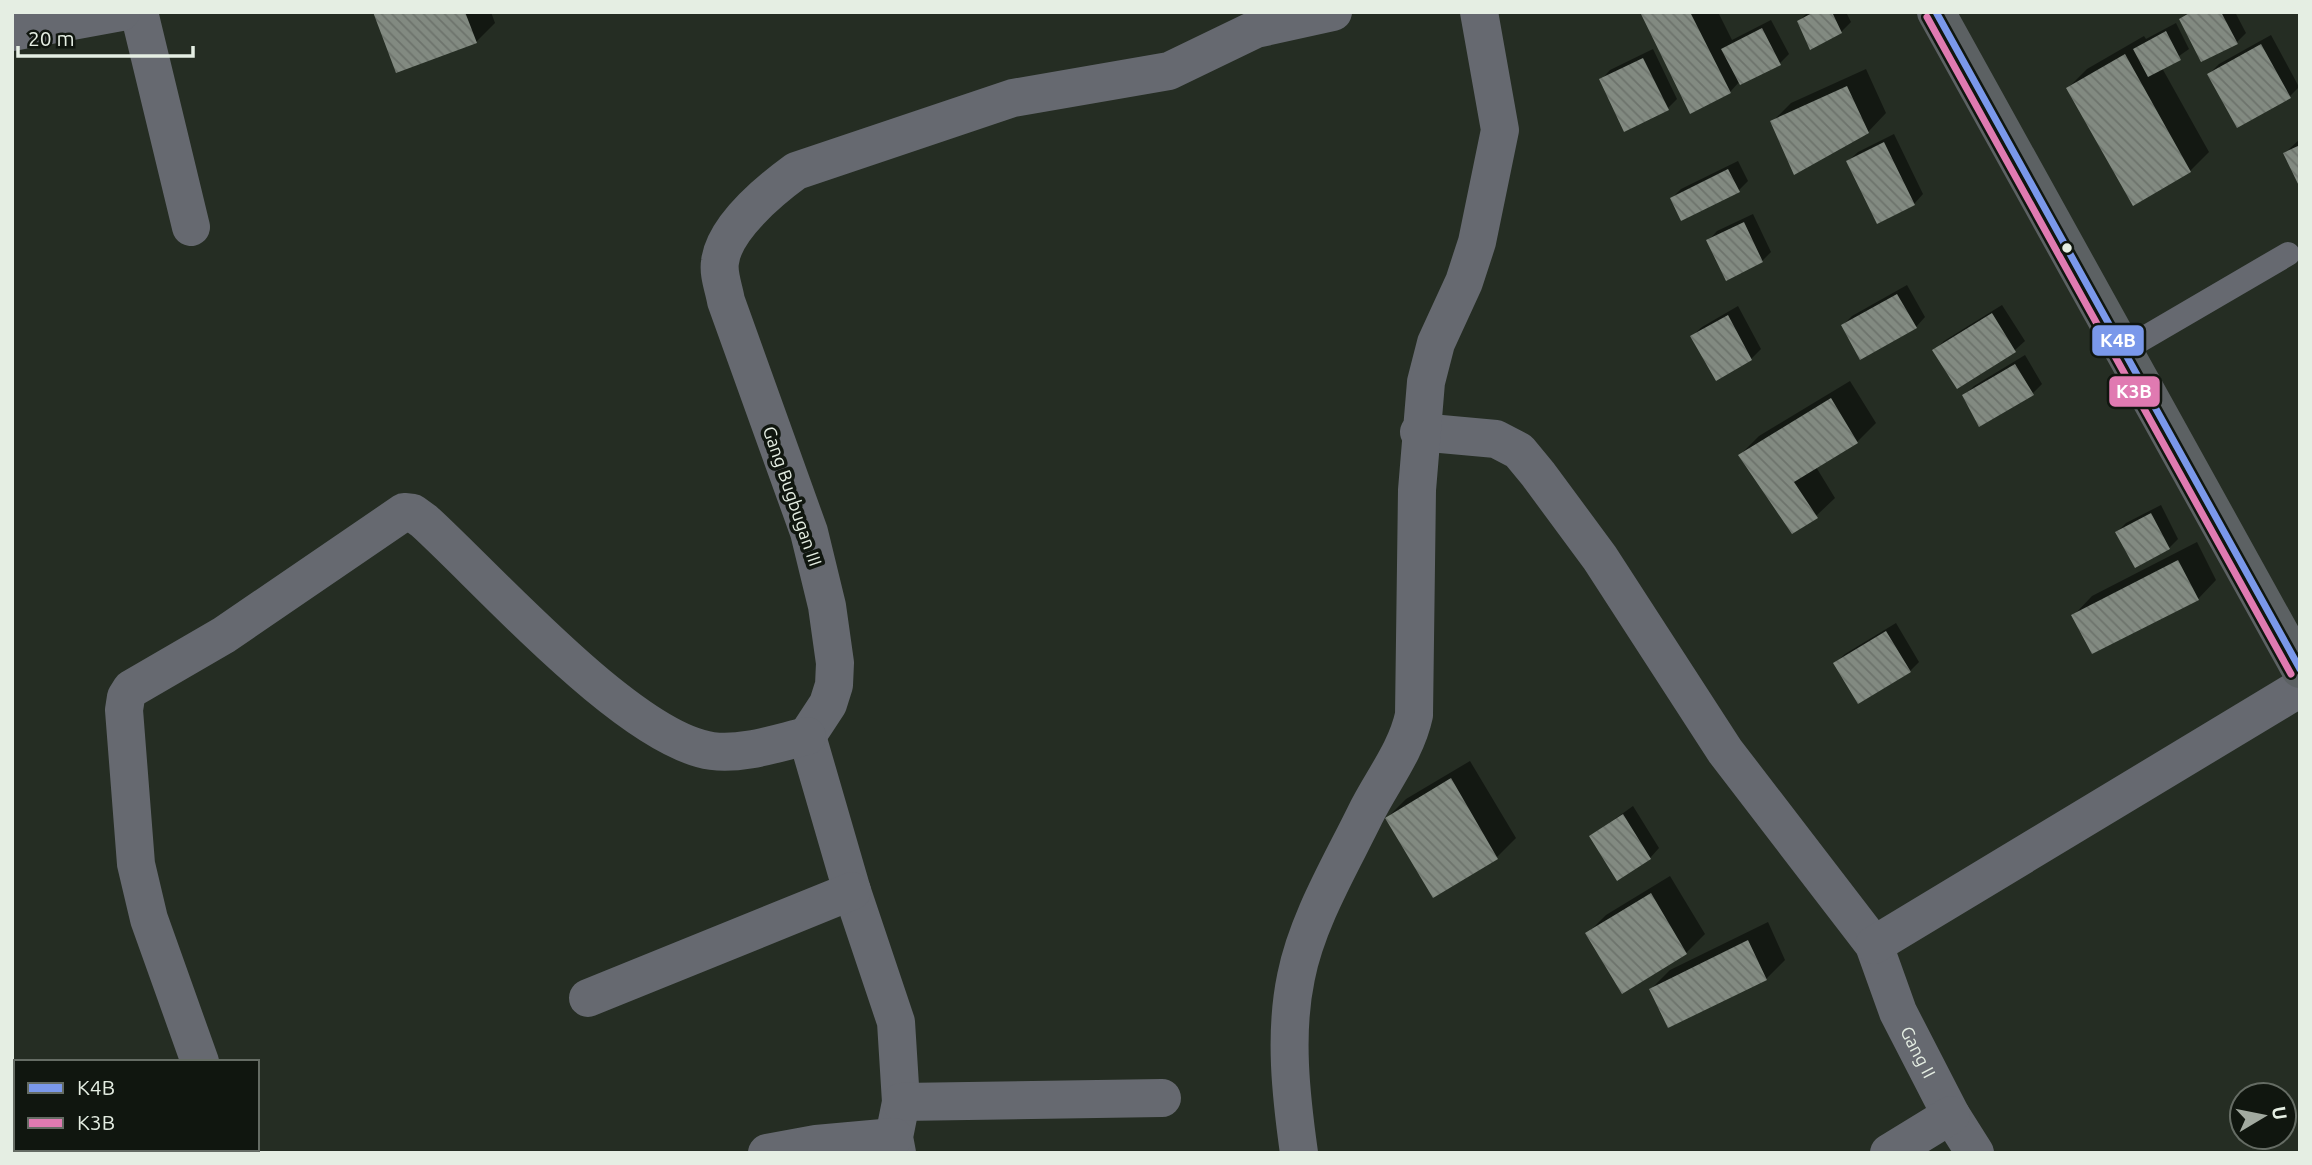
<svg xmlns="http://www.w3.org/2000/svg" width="2312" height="1165" font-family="Ubuntu,sans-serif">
<defs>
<pattern id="building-back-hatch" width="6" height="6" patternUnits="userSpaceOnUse" patternTransform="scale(1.75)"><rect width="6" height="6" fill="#828a81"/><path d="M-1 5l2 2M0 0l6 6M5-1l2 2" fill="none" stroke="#6d736c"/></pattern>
</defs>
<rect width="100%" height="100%" fill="#252d23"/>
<path fill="#0007" d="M375 12H491L495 23 476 42Z
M1642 12H1718L1732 40 1771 20 1789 54 1780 63 1740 81 1730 92Z
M1808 12H1846L1851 22 1841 32 1799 21Z
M2188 12H2235L2246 33 2237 42 2181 19Z
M2176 23 2189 49 2162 68 2209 152 2190 171 2068 88 2087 69 2144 36 2146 39Z
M2271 35 2299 87 2290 96 2209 74 2219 64Z
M1653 49 1677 99 1668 108 1601 80 1610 70Z
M1866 69 1886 113 1868 132 1772 122 1791 103Z
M1894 134 1923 194 1914 204 1848 161 1858 152Z
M2300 139V184L2285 153Z
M1738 161 1748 181 1738 191 1672 198 1681 189Z
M1753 214 1771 252 1762 261 1708 241 1717 231Z
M1907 285 1925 317 1916 327 1843 325 1852 316Z
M2002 305 2025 341 2015 350 1957 386 1935 350 1944 341Z
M1738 306 1761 349 1751 359 1716 379 1692 336 1702 327Z
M2025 355 2042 384 2033 393 1964 396 1974 386Z
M1850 381 1876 423 1857 442 1816 467 1835 498 1816 516 1740 455 1759 436Z
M2161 505 2178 539 2169 548 2117 532 2126 523Z
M2197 542 2216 580 2198 599 2074 615 2092 596Z
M1896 623 1919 662 1910 671 1835 663 1845 654Z
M1470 761 1516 838 1497 857 1433 895 1387 818 1406 799Z
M1633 806 1659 848 1650 858 1591 836Z
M1670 876 1705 934 1686 953 1587 934 1606 915Z
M1768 922 1785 960 1766 979 1651 989 1670 970Z"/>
<path fill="url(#building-back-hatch)" d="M373 12H465L477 43 396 73Z
M1640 12H1690L1731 93 1690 114Z
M1814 12H1832L1842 33 1810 50 1797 21Z
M2191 12H2221L2238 44 2201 62 2179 19Z
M1762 28 1781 65 1740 85 1721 49Z
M2166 31 2181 60 2148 77 2133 49Z
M2261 44 2291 98 2237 128 2207 74Z
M2125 54 2191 172 2133 206 2066 88Z
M1643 58 1669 110 1624 132 1599 79Z
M1847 86 1869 133 1794 175 1770 121Z
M1884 142 1915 205 1877 224 1846 161Z
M2300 145V188L2283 153Z
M1728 169 1740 192 1681 221 1670 198Z
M1744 222 1763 262 1726 281 1706 240Z
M1897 294 1917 328 1860 360 1841 325Z
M1992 313 2016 352 1957 389 1932 350Z
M1728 315 1752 360 1716 381 1690 336Z
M2015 364 2034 395 1979 427 1962 395Z
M1831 398 1858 443 1794 482 1818 518 1792 534 1738 455Z
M2151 513 2170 549 2135 568 2115 532Z
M2178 560 2199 600 2092 654 2071 615Z
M1886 631 1911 672 1858 704 1833 663Z
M1451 778 1498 859 1433 898 1385 818Z
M1623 814 1651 859 1617 881 1589 836Z
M1651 893 1687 954 1622 994 1585 933Z
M1748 940 1767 980 1668 1028 1649 989Z"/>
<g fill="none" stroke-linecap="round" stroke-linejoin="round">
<path stroke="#666970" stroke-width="24" d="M2122 351 2288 254"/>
<g stroke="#666970" stroke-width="38">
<path d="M139 12 191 227"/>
<path d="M12 32 121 12"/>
<path id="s1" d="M1419 432 1496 439 1519 451 1538 474 1600 558 1725 751 1874 945 1898 1012 1951 1115 1975 1153"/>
<path d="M807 736 828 704 834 685 835 663 827 606 809 532 726 301C724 289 718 274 720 262 724 228 770 190 796 171L1013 98 1169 71 1256 29 1333 12"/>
<path d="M807 736 852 891 896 1022 901 1102 894 1137 897 1153"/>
<path d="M1874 945 2300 688"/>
<path d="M588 998 852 891"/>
<path d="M200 1062 149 919 136 864 124 710 126 697 131 689 224 635 404 512 413 513 424 521C488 579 630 740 712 751 743 755 777 743 807 736"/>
<path d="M901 1102 1162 1098"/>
<path d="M233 1149 234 1153"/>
<path d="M767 1153 816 1144 894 1137"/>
<path d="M1299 1153C1291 1096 1284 1034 1296 977 1307 921 1340 866 1365 815 1381 782 1406 752 1414 715L1417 490 1426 382 1436 343 1464 282 1477 242 1500 130 1479 12"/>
<path d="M1889 1153 1951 1115"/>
</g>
<path stroke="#5c6163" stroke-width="38" d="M1936 12 2300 669"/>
<g stroke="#10160f" stroke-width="12">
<path id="bus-1" d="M1936 12 2300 669"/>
</g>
<g stroke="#10160f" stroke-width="12">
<path id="bus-2" d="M1927 17 2291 674"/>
</g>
<use href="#bus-1" stroke="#7a98ea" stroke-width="7"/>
<use href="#bus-2" stroke="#e07ab1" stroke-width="7"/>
</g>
<circle fill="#e5eee3" stroke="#10160f" stroke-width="2.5" cx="2067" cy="248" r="6"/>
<g text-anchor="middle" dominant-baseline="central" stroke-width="7" stroke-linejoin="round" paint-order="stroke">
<g font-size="18" fill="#e5eee3" stroke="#10160f">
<text transform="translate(793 496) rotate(71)">Gang Bugbugan III</text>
<text stroke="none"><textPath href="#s1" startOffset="828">Gang II</textPath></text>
</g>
</g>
<g stroke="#10160f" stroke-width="2.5">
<rect x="2091" y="324" width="54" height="33" rx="7" fill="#7a98ea"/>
<rect x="2108" y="375" width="53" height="33" rx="7" fill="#e07ab1"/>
</g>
<g font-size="19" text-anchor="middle" font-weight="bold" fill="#fff">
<text x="2118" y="347">K4B</text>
<text x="2134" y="398">K3B</text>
</g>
<rect width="2312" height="1165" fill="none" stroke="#e5eee3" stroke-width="28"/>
<rect x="14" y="1060" width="245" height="91" fill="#10160f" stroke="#656c64" stroke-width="2"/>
<rect x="28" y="1083" width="35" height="10" fill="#7a98ea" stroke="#656c64" stroke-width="2"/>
<text x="77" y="1095" font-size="21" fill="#e5eee3">K4B</text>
<rect x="28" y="1118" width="35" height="10" fill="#e07ab1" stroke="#656c64" stroke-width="2"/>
<text x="77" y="1130" font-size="21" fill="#e5eee3">K3B</text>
<g transform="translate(2263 1116) rotate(80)"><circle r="33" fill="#10160f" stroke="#656c64" stroke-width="2"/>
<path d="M0-5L12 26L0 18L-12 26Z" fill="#a2aaa0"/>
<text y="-10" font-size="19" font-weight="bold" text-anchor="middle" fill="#e5eee3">U</text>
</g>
<path d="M18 46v10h175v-10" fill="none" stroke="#e5eee3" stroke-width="3.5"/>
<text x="28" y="46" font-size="21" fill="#e5eee3" stroke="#10160f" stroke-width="5" paint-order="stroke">20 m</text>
</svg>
